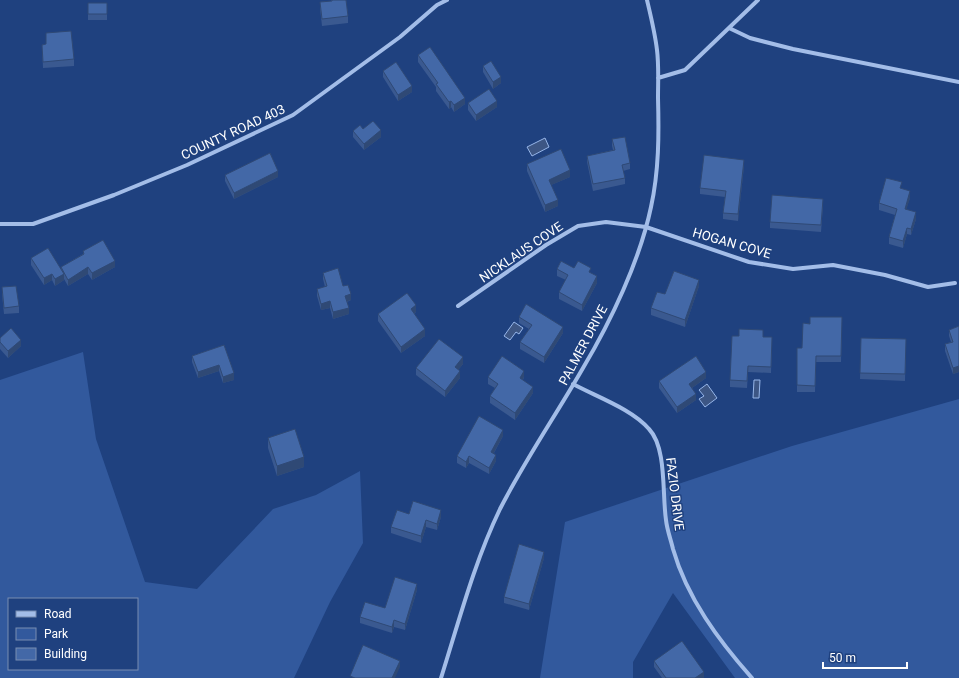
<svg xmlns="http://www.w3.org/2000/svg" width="959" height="678" font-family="Roboto,sans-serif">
<rect width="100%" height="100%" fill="#1f417f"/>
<path fill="#32599d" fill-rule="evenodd" d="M83 352 96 439 145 582 197 589 273 509 316 495 360 471 363 543 330 602 294 678H0V380ZM9 599H137V669H9Z
M959 399V678H735L673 593 633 662V678H540L565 522 792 446Z"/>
<path fill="#3d5684" stroke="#97b6e9" d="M545 138 549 147 532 156 527 147Z
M514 322 523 328 519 334 516 332 510 340 504 336Z
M754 380H760L759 398H753Z
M707 384 717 398 705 407 699 399 704 396 699 390Z"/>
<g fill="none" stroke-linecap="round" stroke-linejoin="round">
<path stroke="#a3bde8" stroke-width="4" d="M729 28 750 38 793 49 959 82
M658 78 685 70 758 0
M0 224H33L114 195 187 165 293 115 400 37 437 5 447 0
M458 306 546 245 578 226 606 222 646 227 749 262 793 269 833 265 885 275 928 287 955 283
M573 384C597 397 632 409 649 429 667 448 662 494 666 520 667 530 671 540 673 549 687 598 719 641 752 678
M441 678C459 621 474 563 500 509 525 460 556 415 583 368 611 321 640 260 651 207 659 171 659 134 658 98 658 82 659 66 657 50 655 33 651 17 647 0"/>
</g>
<path fill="#3a5990" d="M331 0H346L348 16V23L322 26 320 8V2L331 1Z
M88 3H107V20H88Z
M46 33 74 59V66L43 68 42 45 46 44Z
M418 55 465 104 454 112 451 107 449 109 436 91V87L418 62Z
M483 66 501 83 493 89 483 72Z
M383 71 412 92 398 101 383 77Z
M468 103 497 107 476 121 468 110Z
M353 131 381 137 364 150 353 137Z
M612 139 630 163V169L623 171 625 178V184L593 191 587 162V156L613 150 612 146Z
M527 164 570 177 551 185 558 206 545 212 527 171Z
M744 166 738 221 723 219V213L725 197 700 194V188Z
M225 175 278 177 234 199 225 181Z
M902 189 910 198 906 209 916 219 911 235 907 234 903 248 889 244V237L895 215 879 210V203Z
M823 205 821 232 770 228V222Z
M83 251 115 267 92 280 88 274 68 286 64 279V280L55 286 52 280 44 285 31 265V258L61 269V267L83 254Z
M574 268 591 273 597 283 582 311 559 299V292L566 280 557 276V269Z
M323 273 343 286 351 300 347 302 349 314 333 319 330 308 321 310 317 296V289L325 287 323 279Z
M699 286 685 327 651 315V308L665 294Z
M2 287 19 306V313L4 314 2 294Z
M416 312 414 314 425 336 401 353 378 321V314Z
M519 317 563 333 544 363 520 349V342L529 329 519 323Z
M842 317 841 362H816L815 392H797V348H802L810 324Z
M959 326V372L953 374 945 351V344L951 342 949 336V330Z
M763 337H772L771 373 748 372 747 388 730 387V380Z
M0 338 21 346 8 358 0 349Z
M861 338 906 339 905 381 860 379Z
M224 345 234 380 223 383 219 371 198 378 192 362V356Z
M463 364 458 370 460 378 445 397 416 375V368Z
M488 377H524L523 380 533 393 515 420 490 403V396L495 388 488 384Z
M706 378 692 388 696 400 677 413 659 388V381Z
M503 436 494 453 496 461 489 474 469 463 466 468 457 463V456Z
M268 438 304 467 277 476 268 448Z
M409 514 441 517 437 530 426 527 421 543 391 533V527Z
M544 558 529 610 504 603V597Z
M417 590 405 630 394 627 392 633 360 623V617L385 608Z
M654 661 704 678H662L654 667Z"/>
<path fill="#2f4975" d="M501 77V83L493 89V82Z
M412 86V92L398 101V95Z
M465 98V104L454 112V105Z
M451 101V107L449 109V102Z
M497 101V107L476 121V115Z
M381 130V137L364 150V144Z
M744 160V166L738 221V214Z
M570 170V177L549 186V180Z
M278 171V177L234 199V193Z
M910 191V198L905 215V209Z
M558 200V206L545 212V205Z
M916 212V219L911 235V229Z
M907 228V234L903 248V241Z
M115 261V267L92 280V273Z
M88 267V274L68 286V280Z
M52 274V280L44 285V278Z
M64 274V280L55 286V279Z
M597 276V283L582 311V305Z
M699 280V286L685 327V320Z
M351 294V300L345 302V296Z
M330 301V308L321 310V304Z
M416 305V312L411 316V309Z
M349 308V314L333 319V312Z
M563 327V333L544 363V357Z
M425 329V336L401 353V347Z
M21 340V346L8 358V351Z
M463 357V364L455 374V367Z
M219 365V371L198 378V372Z
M959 366V372L953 374V368Z
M460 371V378L445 397V391Z
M524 371V377L520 384V378Z
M706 372V378L689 390V384Z
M234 373V380L223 383V377Z
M533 387V393L515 420V413Z
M696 394V400L677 413V407Z
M503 430V436L491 458V452Z
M496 455V461L489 474V468Z
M469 456V463L466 468V462Z
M304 457V467L277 476V466Z
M441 510V517L437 530V524Z
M426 520V527L421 543V536Z
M544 552V558L529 610V604Z
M417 584V590L405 630V624Z
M394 620V627L392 633V627Z
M400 661V667L395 678H392Z
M704 672V678H695Z"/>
<path fill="#4368a7" stroke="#2f4975" d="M332 0H346L348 16 322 19 320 2 332 1Z
M88 3H107V14H88Z
M71 31 74 59 43 62 42 45 46 44V33Z
M430 47 465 98 454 105 451 101 449 102 436 84 438 83 418 55Z
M491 61 501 77 493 82 483 66Z
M396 62 412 86 398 95 383 71Z
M489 89 497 101 476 115 468 103Z
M373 121 381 130 364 144 353 131 360 125 363 129Z
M625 137 630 163 622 165 625 178 593 184 587 156 615 150 612 139Z
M561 149 570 170 549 180 558 200 545 205 527 164Z
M270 153 278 171 234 193 225 175Z
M704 155 744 160 738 214 723 213 726 191 700 188Z
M886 178 902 182 900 188 910 191 905 209 916 212 911 229 907 228 903 241 889 237 897 209 879 203Z
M772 195 823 199 821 225 770 222Z
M103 240 115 261 92 273 88 267 68 280 61 267 84 254 83 251Z
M48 248 64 274 55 279 52 274 44 278 31 258Z
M561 261 574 268 578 261 591 268 589 272 597 276 582 305 559 292 568 275 557 269Z
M338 268 343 286 348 285 351 294 345 296 349 308 333 312 330 301 321 304 317 289 327 286 323 273Z
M674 271 699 280 685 320 651 308 657 292 665 294Z
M16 286 19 306 4 308 2 287Z
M407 293 416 305 411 309 425 329 401 347 378 314Z
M526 304 563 327 544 357 520 342 532 325 519 317Z
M810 317H842L841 356H816L815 386 797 385V348H802L803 323 810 324Z
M959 326V366L953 368 945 344 953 342 949 330Z
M11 328 21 340 8 351 0 342V338Z
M739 329 763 330V337H772L771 367 748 366 747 381 730 380 732 336H739Z
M861 338 906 339 905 374 860 373Z
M439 339 463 357 455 367 460 371 445 391 416 368Z
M224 345 234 373 223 377 219 365 198 372 192 356Z
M502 356 524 371 520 378 533 387 515 413 490 396 498 384 488 377Z
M696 356 706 372 689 384 696 394 677 407 659 381Z
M479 416 503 430 491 452 496 455 489 468 469 456 466 462 457 456Z
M295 429 304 457 277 466 268 438Z
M413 501 441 510 437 524 426 520 421 536 391 527 397 510 409 514Z
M519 544 544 552 529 604 504 597Z
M395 577 417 584 405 624 394 620 392 627 360 617 365 602 385 608Z
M682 641 704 672 695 678H666L654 661Z
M363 645 400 661 392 678H355L350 676Z"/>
<g text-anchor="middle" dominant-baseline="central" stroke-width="3" stroke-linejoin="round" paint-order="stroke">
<g font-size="13" fill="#fff" stroke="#1f417f">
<text transform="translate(233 132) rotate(-25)">COUNTY ROAD 403</text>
<text transform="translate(732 243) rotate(16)">HOGAN COVE</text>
<text transform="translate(521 252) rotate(-34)">NICKLAUS COVE</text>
<text transform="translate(583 345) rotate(-62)">PALMER DRIVE</text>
<text transform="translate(675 494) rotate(83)">FAZIO DRIVE</text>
</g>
</g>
<rect x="8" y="598" width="130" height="72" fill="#1f417f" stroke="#798db2"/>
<rect x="16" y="611" width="20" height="6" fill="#a3bde8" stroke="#798db2"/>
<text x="44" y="618" font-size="12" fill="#ffffff">Road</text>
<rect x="16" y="628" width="20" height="12" fill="#32599d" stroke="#798db2"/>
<text x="44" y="638" font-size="12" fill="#ffffff">Park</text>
<rect x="16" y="648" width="20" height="12" fill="#4368a7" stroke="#798db2"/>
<text x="44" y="658" font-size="12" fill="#ffffff">Building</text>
<path d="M823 662v6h84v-6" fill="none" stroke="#ffffff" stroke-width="2"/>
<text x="829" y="662" font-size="12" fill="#ffffff" stroke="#1f417f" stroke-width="3" paint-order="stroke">50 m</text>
</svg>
